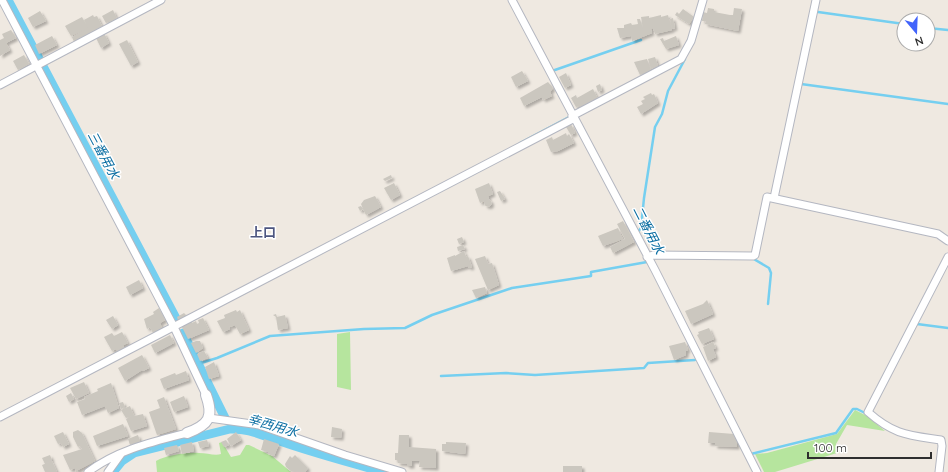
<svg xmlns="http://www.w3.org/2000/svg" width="948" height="472" font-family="Quicksand,'Noto Sans JP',sans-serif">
<defs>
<filter id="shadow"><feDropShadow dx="2.5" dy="2.5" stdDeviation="1" flood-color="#0004"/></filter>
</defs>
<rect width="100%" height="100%" fill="#efe9e1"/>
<path fill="#b6e59e" d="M350 332 351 390 337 387V334Z
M855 410 867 416 885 431 847 425 836 444 837 453 775 472H764L755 454 767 453 837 434Z
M222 442 231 457 240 455 246 445H249L272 456 291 472H157L156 461C167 455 187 452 199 453 207 453 215 456 221 454L219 443Z"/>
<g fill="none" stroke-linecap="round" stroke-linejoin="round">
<path stroke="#75cff0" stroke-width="2.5" d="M818 12 904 24
M928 28 948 30
M552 71 641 40
M801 84 948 104
M520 143 569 117
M637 233 641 228 644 198 655 127 662 114 668 91 685 59
M752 258 769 268 771 273 768 304
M917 324 948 328
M198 364 217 358 270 336 364 329 405 328 432 315 512 288 591 276V272L647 262
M441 376 506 373 535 375 644 368 648 363 695 360
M751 454 836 433 853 409H857L867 414"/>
<path stroke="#75cff0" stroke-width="9" d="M8 0 178 322
M183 333 226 420
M113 472 122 461 134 453 230 429C249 428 263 436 280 441 314 453 349 462 383 472"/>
</g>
<path fill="#cbc7bf" filter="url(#shadow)" d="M708 8 714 9V12L730 15H733L734 8 742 9 738 31 705 24 706 21H702L703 12 707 13Z
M683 9 694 17 689 24 675 15 677 12 679 14Z
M113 10 117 19 106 23 102 16Z
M40 11 46 21 33 27 28 18Z
M93 15 94 17 97 16 103 28H100L74 42 72 37 88 28 84 20Z
M661 15V17L668 15 672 30 655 34 653 28 651 29 652 33 632 41 631 36 620 38 617 28H624V25L631 23 632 25 638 24 637 19H640L643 29 641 17 649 16V18Z
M82 17 88 28 71 36 65 26Z
M673 18 675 28 672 29 670 19Z
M11 30 16 38 6 43 10 50 0 56V40L4 38 2 34Z
M104 33 109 43 101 48 96 38Z
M52 36 57 45 39 54 35 45Z
M676 36 679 45 666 49 660 39 663 38 664 41Z
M127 40 138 62 131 66 119 44Z
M24 55 29 64 18 70 13 61Z
M655 57 658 66 651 69 648 59Z
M647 59 651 71 640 75 634 62Z
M522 71 528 81 516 87 511 77Z
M566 73 571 85 565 88 559 77Z
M548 82 553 88 550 92 552 96 543 100 542 97 524 106 520 98Z
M600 84 602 90 598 92 596 86Z
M593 89 598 99 581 108 580 106 576 107 571 98 576 95 577 98Z
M651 93 652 95 654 94 658 103 641 114 637 107 643 104 641 101 645 99 643 97Z
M571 124 575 133 571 135 566 127Z
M566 133 567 136 569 134 574 143 558 151 551 152 546 140 552 137 553 140Z
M391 175 392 178 385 181 383 179Z
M394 183 400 195 391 200 384 188Z
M489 183 493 194 488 196 489 199 480 203 475 189Z
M500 191 505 199 501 201 497 192Z
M375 196 381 207 366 215 363 209 360 211 358 207 361 206 363 209 361 204 364 200Z
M484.5 203a3.5 3.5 0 1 1 7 0a3.5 3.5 0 1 1-7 0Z
M623 221 634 242 613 253 610 247 625 239 617 224Z
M618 228 623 239 603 246 598 236Z
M462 237 464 242 459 244 457 239Z
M463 245 465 249 458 251 457 247Z
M464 251 466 257 468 256 472 267 469 268 468 266 451 271 447 258 455 255V256Z
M485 256 488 264 492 263 499 285 488 290 475 259Z
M139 280 143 288 130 295 126 287Z
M485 287 487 293 476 298 472 290Z
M707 300 713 314 691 324 685 311 703 304Z
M159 308 165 320 160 323 162 328 153 333 150 327 147 329 144 319 154 314 153 312Z
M236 310 237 312 240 310 249 330 240 334 235 325 230 327 227 321 230 329 223 332 217 321 225 318 224 315Z
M184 313 187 316 178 320 177 317Z
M276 314 277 317 285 315 288 328 278 330 276 317 273 315Z
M113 316 118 325 112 329 106 320Z
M203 318 209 330 188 339 181 325 191 320 192 323 196 321 197 324 199 323 198 320Z
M709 328 714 339 702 344 697 335 699 334 698 332Z
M122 332 128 343 123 345 125 349 118 352 116 349 112 351 104 337 112 333 114 336Z
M170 335 174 343 155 353 151 345Z
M196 341H200L203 348 196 353 191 343Z
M685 342 688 350 686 351V355L674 360 669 346Z
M713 342 716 348 713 349 716 357 708 361 703 347Z
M204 351 208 358 200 361 197 354Z
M142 355 149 368 143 371 142 370 125 381 118 368Z
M214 362 219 376 209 379 205 367Z
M186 371 189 380 164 389 160 379 175 373 176 375Z
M84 382 89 393 76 399 70 388Z
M111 383 119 408 108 413 105 406 82 415 77 402 85 399 84 397 98 391 97 389Z
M71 393 74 399 69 402 66 396Z
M184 396 188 407 174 412 170 402Z
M164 397 176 429 157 435 149 412 160 408 157 400Z
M123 402 125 407 121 409 119 403Z
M130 406 134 416 143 414 147 426 131 431 126 419 132 416 126 418 121 410Z
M123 424 128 436 97 446 93 436Z
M332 427 342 429 341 438 331 437Z
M78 430 82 433 95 461 78 470V472H75L76 471 75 468 70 470 63 455 82 449 80 446 78 447 73 437V432Z
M63 432 69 444 63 447 61 443 58 444 54 436Z
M236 432 241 440 231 446 227 439Z
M709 432 734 434 735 439 737 440V447L715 446V443H708Z
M138 435 140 441 130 445 128 439Z
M399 435H409V447L436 449V468L419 467 420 461H412V466H407V464L398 463V460H395V453H398Z
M264 439 279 444 274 456 268 454V452L261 450Z
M207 440 209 446 200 448 198 442Z
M226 440 229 445 224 447 221 442Z
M192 442 194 451 182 454 180 445Z
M446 442 466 443 465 454 442 451V444H446Z
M177 445 179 451 166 455 164 448Z
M50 455 52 460 45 464 42 458Z
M295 455 308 468 305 472 291 471 286 467 285 464 290 456 292 458Z
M52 461 57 472H45L42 465Z
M563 466H582V472H563Z"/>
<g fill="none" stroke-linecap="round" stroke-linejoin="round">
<g stroke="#b4b7c1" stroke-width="9">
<path id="street" d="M2 0 174 327 206 395
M512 0 655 270 757 472
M0 85 161 0
M572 116 681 59 691 41 703 0
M774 198 816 0
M647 257 653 255 753 256 755 255 767 197 938 234 948 241
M0 417 573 119
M209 418 259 425 345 455 402 472
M88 472C117 450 152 442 187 433
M108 472 121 454
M939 472 942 446 941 440C908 435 894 435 868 412L948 257"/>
</g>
<g stroke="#b4b7c1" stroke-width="12">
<path id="secondary" d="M187 433C209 425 214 417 206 395"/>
</g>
<use href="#street" stroke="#fff" stroke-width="7"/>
<use href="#secondary" stroke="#fff" stroke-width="10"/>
</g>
<g text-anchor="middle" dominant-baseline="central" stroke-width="3" stroke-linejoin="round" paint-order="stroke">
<g font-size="13" font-style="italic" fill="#0d6fa3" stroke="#fff">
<text transform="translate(104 155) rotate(62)">三番用水</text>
<text transform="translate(649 230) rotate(63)">二番用水</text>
<text transform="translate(273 425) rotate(16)">幸西用水</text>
</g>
<g font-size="13" font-weight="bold" fill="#4d5680" stroke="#fff">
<text x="263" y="232">上口</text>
</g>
</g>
<g transform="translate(916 32) rotate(161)"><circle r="19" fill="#ffffff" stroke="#ababab"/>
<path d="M0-3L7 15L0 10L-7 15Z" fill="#4264fb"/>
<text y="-6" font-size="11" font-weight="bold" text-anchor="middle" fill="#2e2e2e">N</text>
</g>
<path d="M808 452v6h123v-6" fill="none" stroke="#2e2e2e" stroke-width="2"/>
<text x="814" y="452" font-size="12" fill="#2e2e2e" stroke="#ffffff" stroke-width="3" paint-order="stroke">100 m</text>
</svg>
